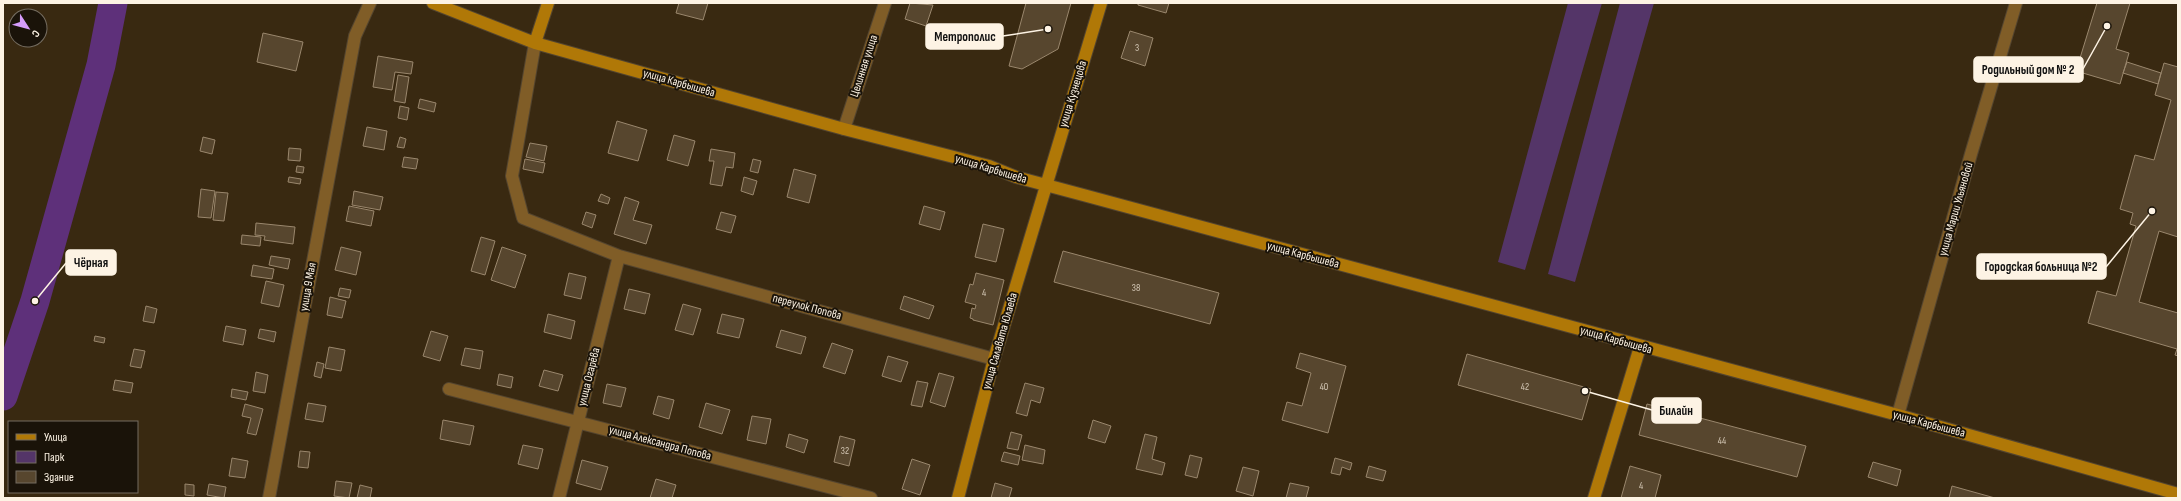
<svg xmlns="http://www.w3.org/2000/svg" width="2181" height="501" font-family="'Sofia Sans Condensed',sans-serif">
<rect width="100%" height="100%" fill="#392911"/>
<path fill="#543568" d="M1568 3H1602L1525 270 1498 262Z
M1620 3H1654L1575 282 1548 274Z"/>
<g fill="none" stroke-linecap="round" stroke-linejoin="round">
<path stroke="#5e307a" stroke-width="29" d="M3 396 35 301 101 65 113 3"/>
</g>
<path fill="#57462e" stroke="#9a876d" d="M679 3H708L703 20 676 13Z
M910 3 933 5 926 26 905 19Z
M1026 3H1071L1058 49 1022 69 1009 66Z
M1138 3H1169L1166 13 1138 5Z
M2097 3H2130L2116 49 2129 53 2120 84 2076 71Z
M1130 31 1153 38 1145 66 1121 58Z
M263 33 303 42 296 71 257 62Z
M378 56 413 62 411 74 395 72 392 90 373 87Z
M2127 62 2161 73 2158 84 2123 73Z
M2164 63 2178 67V237L2159 231 2139 302 2178 313V356L2175 355 2177 349 2088 323 2097 291 2116 296 2136 226 2130 224 2133 213 2120 209 2135 155 2154 160 2171 100 2155 95Z
M398 75 409 77 405 103 394 101Z
M420 99 436 103 434 112 418 108Z
M400 106 409 108 407 120 398 118Z
M617 121 647 130 638 161 608 153Z
M367 127 387 131 384 150 363 146Z
M674 135 695 141 688 166 667 160Z
M203 137 215 140 212 154 200 151Z
M400 137 406 139 404 148 397 147Z
M530 143 547 146 544 161 526 157Z
M289 148 301 149 300 161 288 160Z
M711 149 735 153 733 168 726 167 722 186 710 184 714 161H709Z
M404 157 418 159 416 169 402 167Z
M525 159 545 163 543 173 523 169Z
M753 159 761 161 758 173 750 171Z
M297 166 304 167 303 173 296 172Z
M794 169 816 175 809 203 787 197Z
M289 177 301 179 300 184 288 182Z
M744 177 757 181 753 195 741 191Z
M201 189 215 191 211 218 198 217Z
M354 191 383 197 380 210 352 205Z
M216 192 228 193 224 221 213 220Z
M601 194 610 198 608 204 598 201Z
M625 197 639 202 633 220 652 225 646 244 614 234Z
M349 206 374 211 371 226 346 221Z
M924 206 945 212 940 230 919 224Z
M586 212 596 215 592 228 582 224Z
M721 212 736 216 731 233 716 229Z
M256 223 295 227 293 244 264 240 265 236 255 235Z
M983 224 1004 229 996 262 975 257Z
M242 235 261 237 260 246 241 244Z
M481 237 495 241 485 275 471 271Z
M341 247 361 252 356 275 335 270Z
M502 247 526 255 515 288 491 280Z
M1063 251 1219 293 1210 324 1054 282Z
M271 256 290 259 288 269 269 265Z
M253 265 274 269 272 279 251 276Z
M569 273 586 277 581 299 564 295Z
M976 273 1004 280 993 325 973 320V319L970 318 972 308 975 309 976 305 965 302 970 284 973 285Z
M266 281 284 285 279 307 261 303Z
M340 288 351 290 349 298 338 296Z
M629 289 650 294 645 314 624 309Z
M904 296 934 306 929 319 900 309Z
M330 297 346 301 342 318 327 315Z
M683 304 701 309 693 335 675 330Z
M146 306 157 309 154 323 143 321Z
M548 314 575 321 571 339 544 332Z
M722 314 744 319 739 338 717 333Z
M226 326 246 330 243 345 223 341Z
M260 329 276 332 274 342 258 338Z
M781 330 806 337 801 354 776 347Z
M431 331 448 336 440 361 423 356Z
M95 336 105 338 104 343 94 341Z
M832 343 853 350 845 374 823 367Z
M329 347 345 350 341 371 325 368Z
M465 348 483 351 480 369 461 365Z
M134 349 145 351 141 368 130 366Z
M1300 353 1346 366 1328 433 1282 420 1287 402 1302 406 1311 373 1296 368Z
M1467 354 1591 389 1582 420 1458 385Z
M888 356 908 362 901 382 882 376Z
M317 362 324 364 321 378 314 376Z
M544 370 563 375 558 391 539 386Z
M256 372 268 375 265 393 253 391Z
M939 373 954 377 945 407 930 402Z
M499 374 513 377 511 388 497 385Z
M115 380 133 383 131 393 113 390Z
M917 381 928 383 922 407 911 405Z
M1025 383 1044 388 1040 403 1031 400 1027 416 1016 413Z
M607 384 626 388 621 407 603 403Z
M232 389 248 392 246 400 231 397Z
M658 396 674 400 669 419 653 414Z
M308 403 326 406 323 422 305 419Z
M706 403 730 410 722 434 699 427Z
M245 404 263 409 256 435 247 433 251 418 242 416Z
M1647 404 1806 446 1797 477 1639 435Z
M752 416 771 419 766 444 747 440Z
M443 420 474 426 470 445 440 439Z
M1093 420 1111 426 1105 443 1088 438Z
M1011 432 1022 435 1018 450 1007 448Z
M789 434 808 440 804 453 786 447Z
M1145 434 1157 437 1152 459 1165 463 1162 475 1136 469Z
M840 436 855 440 849 466 834 462Z
M523 445 543 449 538 469 518 464Z
M1025 445 1045 450 1043 464 1022 460Z
M300 451 310 452 308 468 298 467Z
M1004 452 1020 456 1018 465 1001 461Z
M1190 455 1202 458 1197 478 1185 475Z
M232 458 248 461 245 478 229 476Z
M1335 458 1352 463 1350 470 1342 467 1340 475 1331 473Z
M912 459 930 465 920 495 902 489Z
M582 460 608 467 601 490 576 483Z
M1873 462 1901 470 1897 486 1868 477Z
M1369 466 1386 471 1383 481 1366 477Z
M1630 466 1661 475 1655 498H1621Z
M1243 467 1259 471 1253 496 1236 491Z
M656 479 676 485 672 498H650Z
M336 481 352 483 349 498 334 496Z
M995 483 1012 488 1009 498H991Z
M1290 483 1309 487 1306 498H1286Z
M185 484 194 485V496L185 495Z
M209 484 226 487 224 498 207 495Z
M360 485 372 488 370 498H357Z
M1952 486 1995 498H1949Z"/>
<g fill="none" stroke-linecap="round" stroke-linejoin="round">
<g stroke="#54452f" stroke-width="14">
<path id="street" d="M535 43 512 176 523 218 619 256 994 359
M844 129 885 3
M449 389 871 498
M1898 415 1971 154 2016 3
M269 498 355 36 370 3
M559 498 619 256"/>
</g>
<g stroke="#54452f" stroke-width="14">
<path id="secondary" d="M433 3 535 43 844 129 989 166 1016 177 1087 196 1898 415 2178 494
M535 43 548 3
M958 498 994 359 1101 3
M1594 498 1640 347"/>
</g>
<use href="#street" stroke="#805d27" stroke-width="12"/>
<use href="#secondary" stroke="#b07807" stroke-width="12"/>
</g>
<g text-anchor="middle" dominant-baseline="central" stroke-width="4" stroke-linejoin="round" paint-order="stroke">
<g font-size="10" fill="#d4c8b6">
<text x="1137" y="48">3</text>
<text x="1136" y="288">38</text>
<text x="984" y="293">4</text>
<text x="1324" y="387">40</text>
<text x="1525" y="387">42</text>
<text x="1722" y="441">44</text>
<text x="845" y="451">32</text>
<text x="1641" y="486">4</text>
</g>
<g font-size="12" fill="#fdf3e4" stroke="#1a1309">
<text transform="translate(864 66) rotate(-72)">Целинная улица</text>
<text transform="translate(679 83) rotate(16)">улица Карбышева</text>
<text transform="translate(1073 94) rotate(-73)">улица Кузнецова</text>
<text transform="translate(991 169) rotate(17)">улица Карбышева</text>
<text transform="translate(1956 209) rotate(-74)">улица Марии Ульяновой</text>
<text transform="translate(1303 255) rotate(15)">улица Карбышева</text>
<text transform="translate(308 287) rotate(-80)">улица 9 Мая</text>
<text transform="translate(807 307) rotate(15)">переулок Попова</text>
<text transform="translate(1616 340) rotate(16)">улица Карбышева</text>
<text transform="translate(1000 341) rotate(-74)">улица Салавата Юлаева</text>
<text transform="translate(589 377) rotate(-76)">улица Огарёва</text>
<text transform="translate(1929 424) rotate(15)">улица Карбышева</text>
<text transform="translate(660 443) rotate(15)">улица Александра Попова</text>
</g>
</g>
<path fill="none" stroke="#fdf3e4" stroke-width="1.5" d="M1048 29L1003 36M2107 26L2083 69M35 301L66 263M2152 211L2106 267M1585 391L1652 410"/>
<g fill="#fdf3e4" stroke="#1a1309" stroke-width="1.5">
<circle cx="1048" cy="29" r="4"/>
<circle cx="2107" cy="26" r="4"/>
<circle cx="35" cy="301" r="4"/>
<circle cx="2152" cy="211" r="4"/>
<circle cx="1585" cy="391" r="4"/>
</g>
<g fill="#fdf3e4" stroke="#fdf3e4" stroke-width="1.5">
<rect x="926" y="24" width="77" height="25" rx="4"/>
<rect x="1974" y="57" width="109" height="25" rx="4"/>
<rect x="66" y="250" width="50" height="25" rx="4"/>
<rect x="1977" y="254" width="129" height="25" rx="4"/>
<rect x="1652" y="398" width="49" height="25" rx="4"/>
</g>
<g font-size="13" text-anchor="middle" font-weight="bold" fill="#111">
<text x="965" y="41">Метрополис</text>
<text x="2028" y="74">Родильный дом № 2</text>
<text x="91" y="267">Чёрная</text>
<text x="2041" y="271">Городская больница №2</text>
<text x="1676" y="415">Билайн</text>
</g>
<rect width="2181" height="501" fill="none" stroke="#fdf3e4" stroke-width="8"/>
<rect x="8" y="421" width="130" height="72" fill="#1a1309" stroke="#756d61"/>
<rect x="16" y="434" width="20" height="6" fill="#b07807" stroke="#756d61"/>
<text x="44" y="441" font-size="12" fill="#fdf3e4">Улица</text>
<rect x="16" y="451" width="20" height="12" fill="#543568" stroke="#756d61"/>
<text x="44" y="461" font-size="12" fill="#fdf3e4">Парк</text>
<rect x="16" y="471" width="20" height="12" fill="#57462e" stroke="#756d61"/>
<text x="44" y="481" font-size="12" fill="#fdf3e4">Здание</text>
<g transform="translate(28 28) rotate(126)"><circle r="19" fill="#1a1309" stroke="#756d61"/>
<path d="M0-3L7 15L0 10L-7 15Z" fill="#d59cfb"/>
<text y="-6" font-size="11" font-weight="bold" text-anchor="middle" fill="#fdf3e4">С</text>
</g>
</svg>
